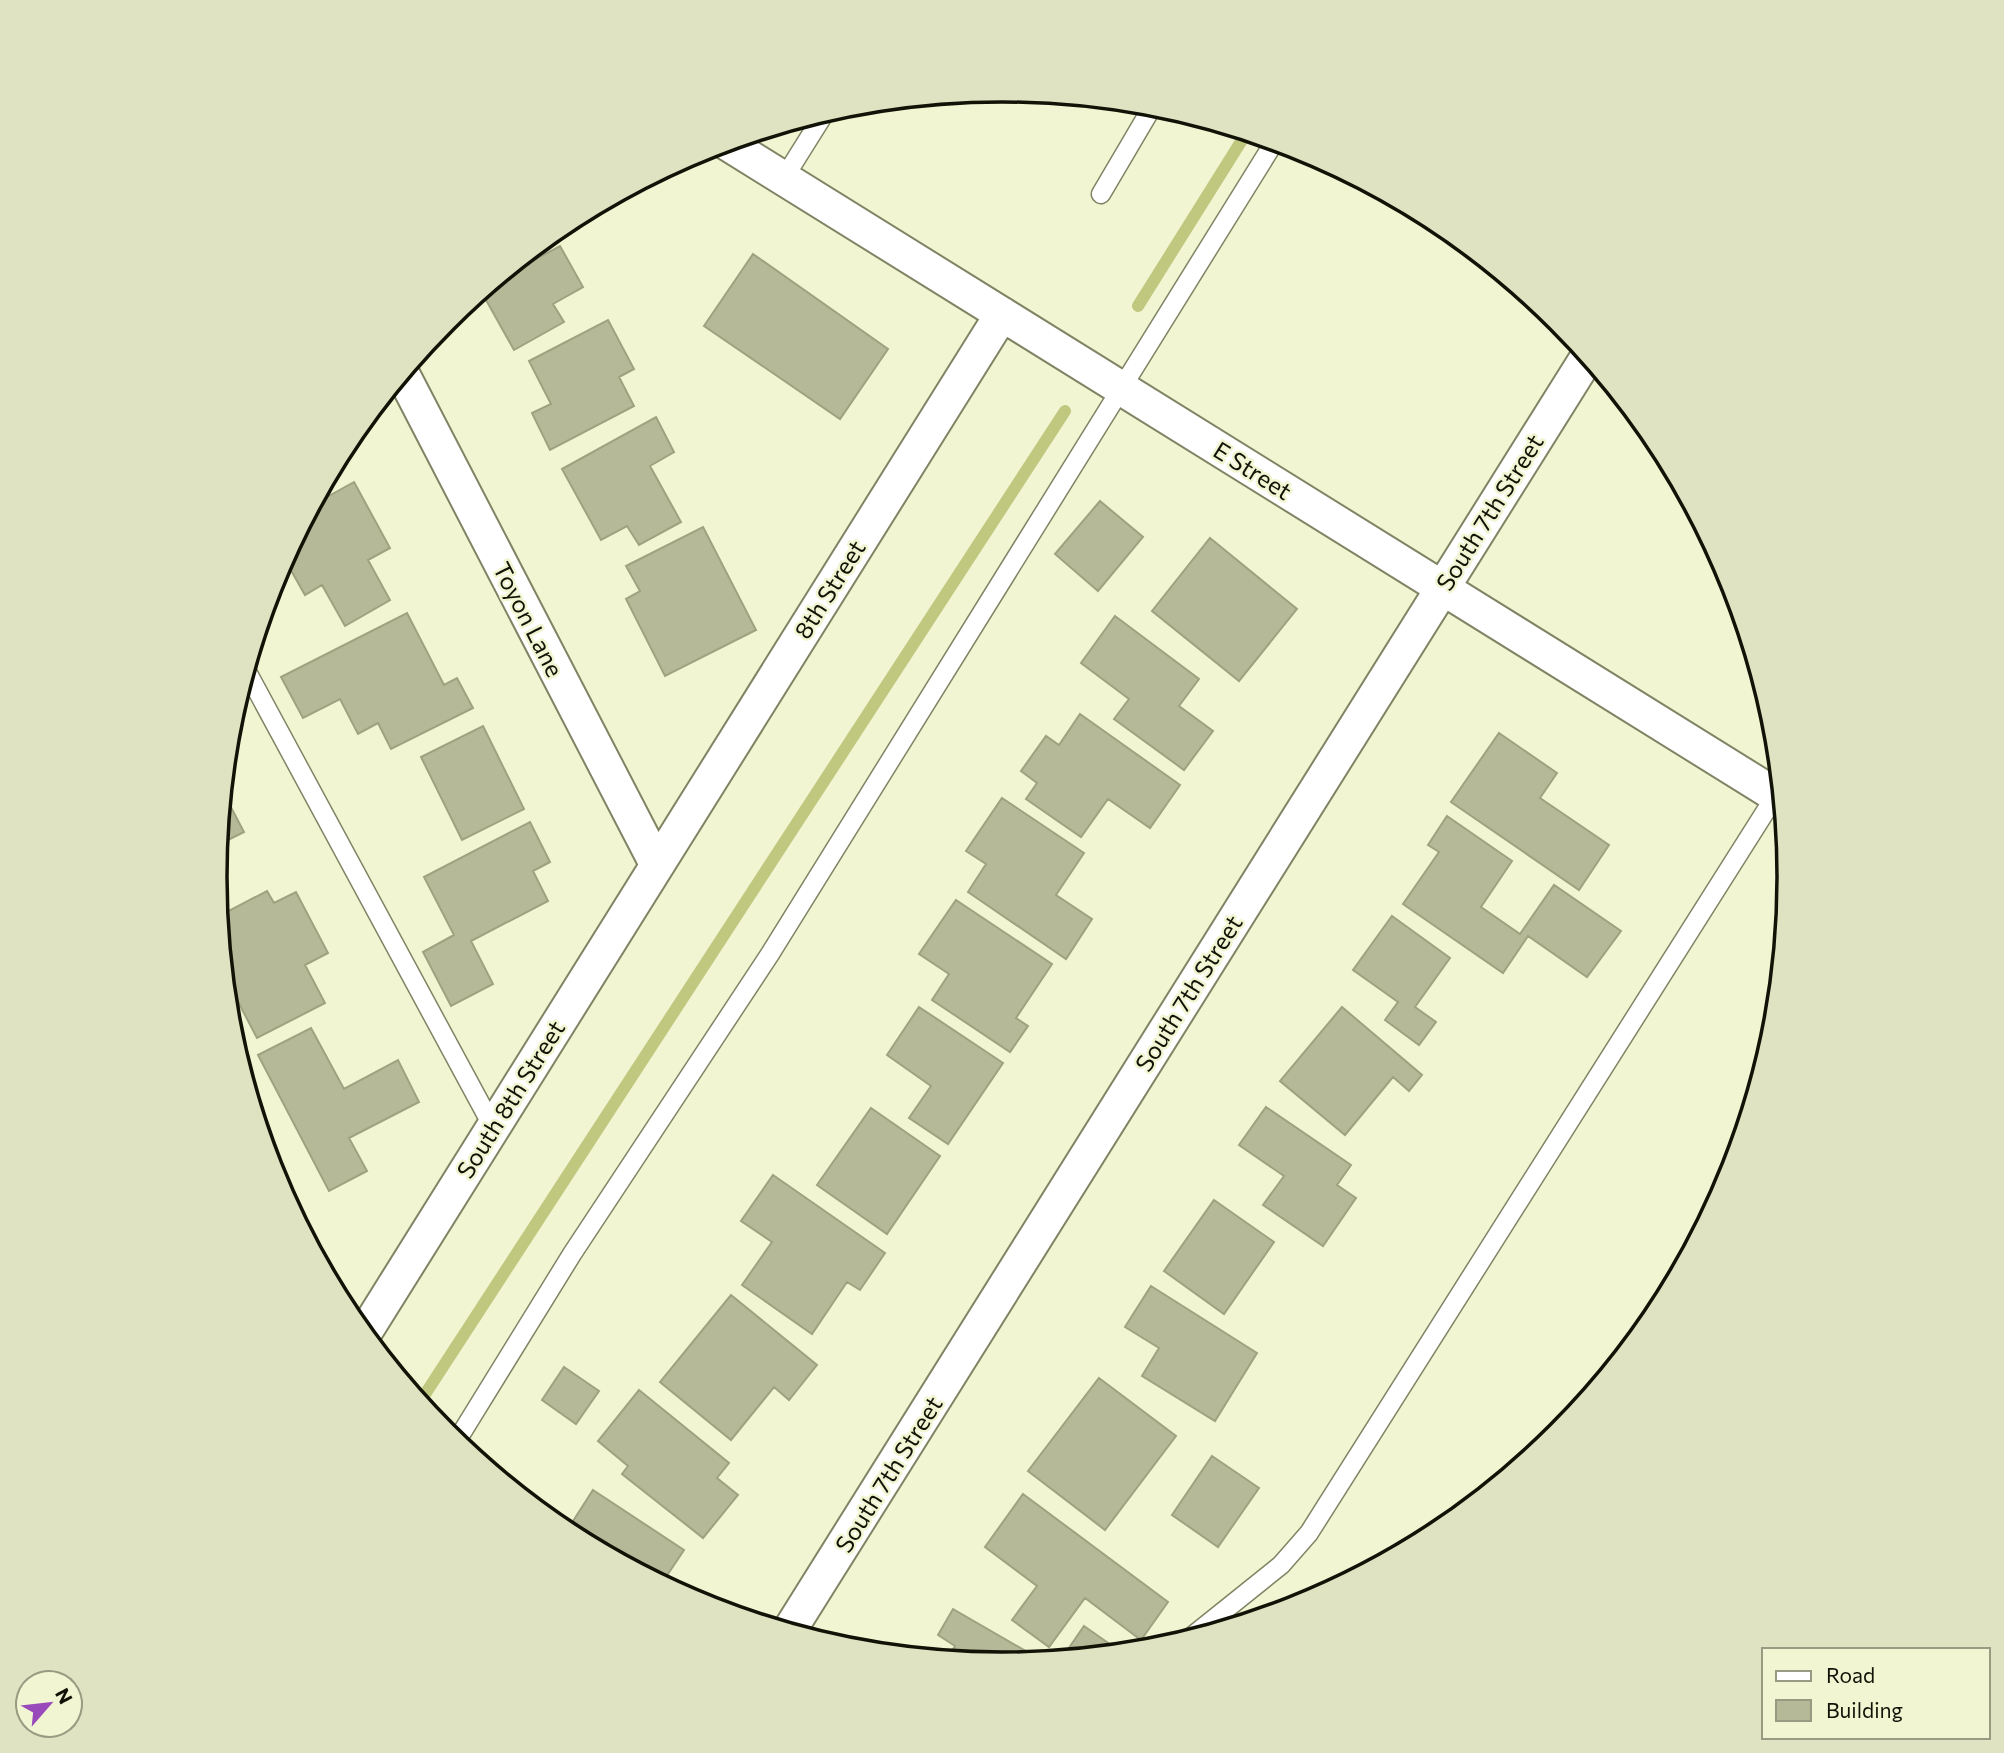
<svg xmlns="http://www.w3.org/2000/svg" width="2004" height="1753" font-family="Commissioner,sans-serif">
<rect width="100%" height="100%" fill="#f1f5d2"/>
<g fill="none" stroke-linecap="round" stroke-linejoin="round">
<path stroke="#c0c77f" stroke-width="12" d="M1138 306 1247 132
M420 1402 1065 411"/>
</g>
<path fill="#b5b997" stroke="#9ea281" stroke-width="2" d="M560 246 583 287 553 304 564 322 514 350 481 291 529 251 534 260Z
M753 254 888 349 840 419 704 326Z
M608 320 634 369 619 377 634 406 550 450 532 413 551 404 529 361Z
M656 417 674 452 650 466 681 522 639 545 627 526 601 540 562 469Z
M354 482 390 548 368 560 390 600 345 626 322 585 305 595 284 558 296 536 308 529 304 521 311 506Z
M1100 501 1143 537 1098 591 1055 554Z
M703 527 756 630 665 676 626 599 640 591 626 566Z
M1210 538 1297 609 1239 681 1152 611Z
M407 613 444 685 457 678 473 708 391 749 378 723 358 734 340 699 303 718 281 677Z
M1115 616 1199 679 1179 706 1213 731 1184 770 1114 719 1129 699 1081 663Z
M1080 714 1180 785 1150 828 1108 799 1081 837 1026 799 1037 783 1021 771 1046 736 1059 745Z
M483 726 524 809 462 840 421 757Z
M1499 733 1557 773 1540 798 1609 845 1579 890 1451 802Z
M223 792 244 832 218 845Z
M1002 798 1084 853 1056 895 1092 919 1066 959 968 892 986 864 966 851Z
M1447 816 1512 861 1481 907 1520 934 1554 885 1621 931 1587 977 1528 936 1503 973 1403 904 1439 852 1428 845Z
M530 822 550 862 533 871 548 901 471 941 493 984 451 1006 423 952 454 935 424 877Z
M267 891 274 903 296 892 328 953 305 965 325 1003 257 1038 224 975 219 916Z
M956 900 1052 964 1016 1018 1028 1026 1010 1052 932 1000 949 974 919 954Z
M1392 916 1450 958 1415 1007 1436 1022 1419 1045 1385 1020 1398 1002 1353 970Z
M919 1007 1003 1063 948 1144 909 1118 931 1086 887 1055Z
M1342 1007 1422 1075 1409 1091 1393 1077 1345 1135 1280 1081Z
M311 1028 344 1089 398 1060 419 1102 349 1138 367 1171 329 1191 258 1055Z
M1266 1107 1351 1165 1337 1185 1356 1198 1323 1246 1263 1205 1284 1176 1239 1145Z
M871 1108 940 1156 887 1234 817 1185Z
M773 1175 885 1253 860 1290 847 1282 812 1334 742 1285 772 1242 741 1221Z
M1214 1200 1274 1242 1224 1314 1164 1271Z
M1151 1286 1257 1353 1215 1421 1142 1376 1159 1348 1125 1327Z
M731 1295 817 1365 789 1400 774 1387 731 1440 660 1382Z
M564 1367 599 1391 576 1424 542 1400Z
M1099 1378 1176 1436 1105 1530 1028 1471Z
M639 1390 729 1463 717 1478 738 1495 703 1538 622 1474 628 1466 598 1441Z
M1212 1456 1259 1488 1218 1547 1172 1515Z
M593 1490 684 1550 662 1583 566 1532Z
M1023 1494 1168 1602 1141 1640 1085 1598 1049 1647 1012 1620 1037 1586 985 1547Z
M953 1609 1036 1657 1034 1661 1002 1664 948 1658 955 1646 938 1635Z
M1084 1626 1121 1652 1062 1658Z"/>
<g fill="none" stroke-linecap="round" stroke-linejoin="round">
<g stroke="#808464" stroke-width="21">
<path id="lane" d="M784 178 826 111
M1101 194 1154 104
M246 670 493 1127
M456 1442 572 1254 770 954 1275 141
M1190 1638 1281 1565 1309 1533 1779 790"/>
</g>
<g stroke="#808464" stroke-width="37">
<path id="street" d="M725 142 1782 799
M402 373 657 865
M364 1334 1002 314
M789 1631 1588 356"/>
</g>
<use href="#lane" stroke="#fff" stroke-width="18"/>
<use href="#street" stroke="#fff" stroke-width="33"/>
</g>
<g text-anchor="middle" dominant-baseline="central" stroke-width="5" stroke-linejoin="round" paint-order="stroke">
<g font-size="24" fill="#121307" stroke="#f1f5d2">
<text transform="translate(1253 470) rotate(32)">E Street</text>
<text transform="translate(1489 512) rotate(-58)">South 7th Street</text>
<text transform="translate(829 589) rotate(-58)">8th Street</text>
<text transform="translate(529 619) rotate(63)">Toyon Lane</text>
<text transform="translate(1188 993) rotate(-58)">South 7th Street</text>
<text transform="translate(510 1099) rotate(-58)">South 8th Street</text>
<text transform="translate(888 1474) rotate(-58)">South 7th Street</text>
</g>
</g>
<path d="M0 0H2004V1753H0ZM227 877a775 775 0 1 1 1550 0a775 775 0 1 1-1550 0Z" fill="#dfe3c2" fill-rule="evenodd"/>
<path fill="none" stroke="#121307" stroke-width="3.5" d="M227 877a775 775 0 1 1 1550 0a775 775 0 1 1-1550 0Z"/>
<rect x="1762" y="1648" width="228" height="91" fill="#f1f5d2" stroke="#989b81" stroke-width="2"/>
<rect x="1776" y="1671" width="35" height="10" fill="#ffffff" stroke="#989b81" stroke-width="2"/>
<text x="1826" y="1683" font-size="21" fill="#121307">Road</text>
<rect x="1776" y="1700" width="35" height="21" fill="#b5b997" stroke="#989b81" stroke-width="2"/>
<text x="1826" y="1718" font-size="21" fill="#121307">Building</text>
<g transform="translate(49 1704) rotate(62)"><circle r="33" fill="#f1f5d2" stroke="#989b81" stroke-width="2"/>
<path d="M0-5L12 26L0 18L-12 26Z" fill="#984abb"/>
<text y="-10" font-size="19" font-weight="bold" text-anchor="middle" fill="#121307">N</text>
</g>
</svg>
